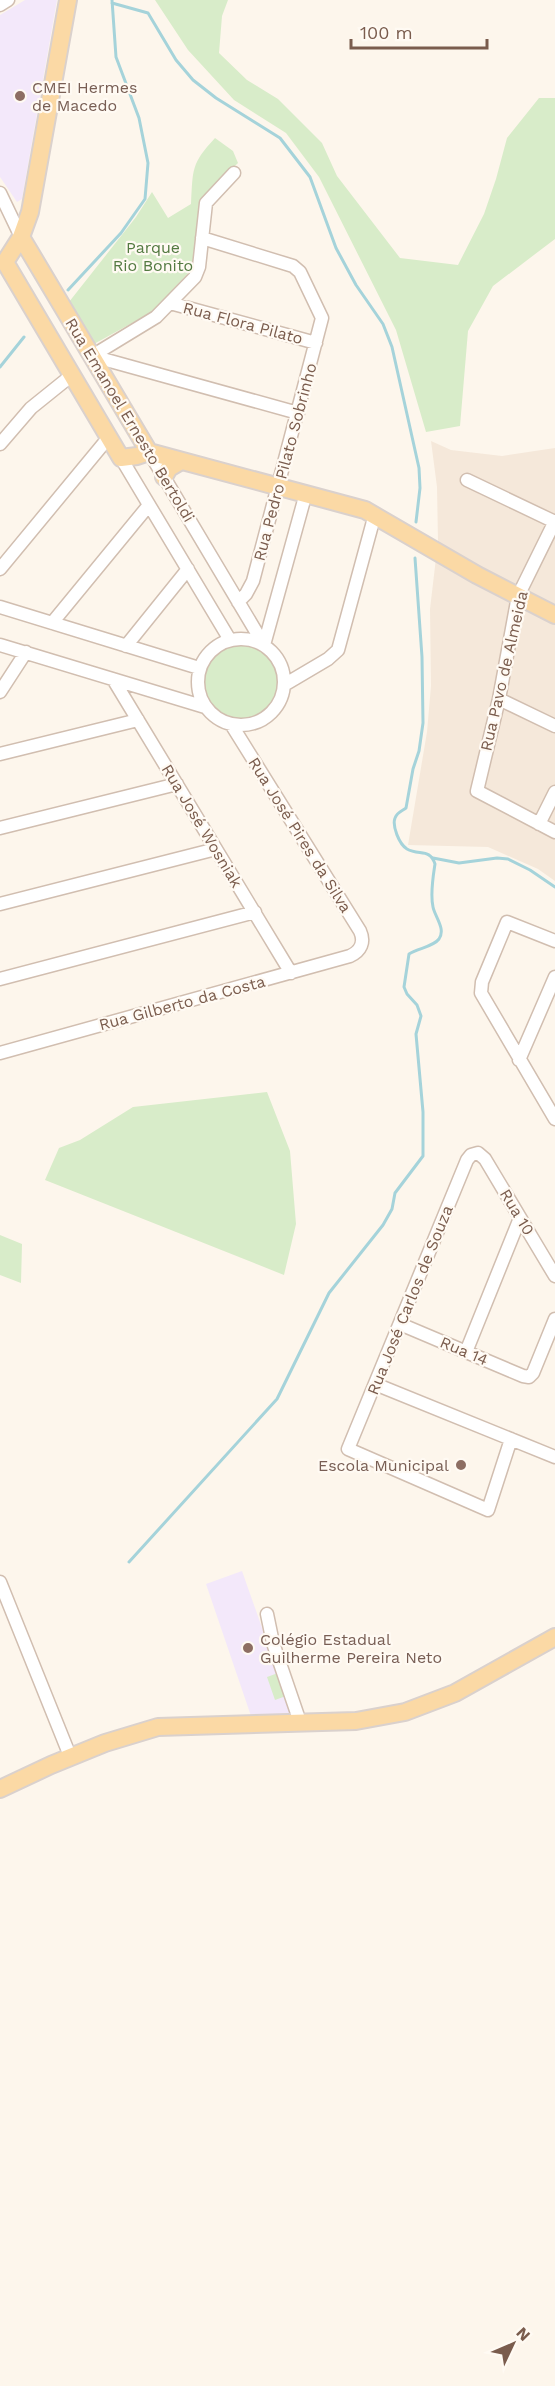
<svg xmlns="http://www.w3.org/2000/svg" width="555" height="2386" font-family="'Work Sans',sans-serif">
<rect width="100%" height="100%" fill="#fdf6ec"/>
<path fill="#f5e8da" d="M431 441 451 450 502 456 555 448V881L538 869 488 847 408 845 427 732 431 686 430 609 438 541 437 487Z"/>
<path fill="#f3e8fa" d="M25 0H57L22 199 17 202 0 177V15Z
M242 1571 292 1713 251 1716 206 1584Z"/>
<path fill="#d8ecc9" d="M155 0H228L222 16 219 53 247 80 278 99 322 143 337 176 400 258 458 265 484 214 496 179 507 138 539 98H555V239L493 286 468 331 460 426 426 432 396 330 319 177 286 133 234 100 188 50Z
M215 138 233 151 238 163 201 199 192 269 152 312 94 344 69 302 136 217 152 192 168 218 191 204C193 169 191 164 215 138Z
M203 682a38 38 0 1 1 76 0a38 38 0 1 1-76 0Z
M267 1092 290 1151 296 1224 284 1275 45 1180 59 1148 80 1140 133 1107Z
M0 1235 22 1244 21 1283 0 1275Z
M278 1673 286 1696 275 1700 267 1677Z"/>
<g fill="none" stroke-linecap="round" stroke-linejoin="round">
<path stroke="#a5d3da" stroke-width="3" d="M112 3 148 13 176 60 193 80 216 98 280 138 310 177 336 248 356 285 383 324 392 347 419 468 420 488 416 522
M68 290 121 233 145 199 148 163 139 118 116 57 112 0
M0 367 24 337
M433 858 459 863 497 858 508 859 530 870 555 887
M129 1562 277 1399 329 1293 383 1225 392 1209 395 1193 423 1156V1112L416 1034 421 1016 417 1005 407 994 404 987 409 954C418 948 433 947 439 939 446 929 435 917 433 907 430 894 433 877 435 864 430 848 419 856 407 849 399 844 392 826 395 818 397 812 402 811 406 808L413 769 419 751 423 723 422 657 415 558"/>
<g stroke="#d1beb0" stroke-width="15">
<path id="minor" d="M0 5 8 0
M0 193 21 237
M202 238 293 266 300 272 322 318 253 581 246 594 238 602
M170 303 316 343
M92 356 156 317 195 277 199 267 206 203 234 173
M92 356 298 413
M0 444 31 408 72 375
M149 452 264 645
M121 458 230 640
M467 480 555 522
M555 521 518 596 499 699 477 791 555 832
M0 569 109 437
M0 607 199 668
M52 623 149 505
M198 682a43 43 0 1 1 86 0a43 43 0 1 1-86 0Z
M0 645 205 707
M264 645 306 493
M126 646 188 569
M113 679 291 973
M284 685 328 659 338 650 375 514
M0 692 26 652
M499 699 555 726
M0 754 138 720
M539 824 555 792
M0 828 177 784
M0 904 216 849
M555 941 507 922 482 982 481 993 555 1119
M0 979 255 912
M0 1053 350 956C361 951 365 942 360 931L231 724
M519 1060 555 977
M400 1324 523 1376 529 1377 533 1373 555 1319
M466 1352 520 1218
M375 1384 555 1457
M511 1439 488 1510 348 1449 467 1160 471 1155 478 1153 485 1159 555 1276
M0 1582 70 1756
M267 1614 273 1643 300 1722"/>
</g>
<g stroke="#dad1cd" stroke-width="20">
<path id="major" d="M68 0 30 212 21 237 5 262 121 458 137 456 149 452
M21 237 149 452
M149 452 365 510 477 575 555 615
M164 477 169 468 181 461
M0 1789 51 1765 105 1743 158 1727 356 1721 405 1712 455 1693 555 1637"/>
</g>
<use href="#minor" stroke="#fff" stroke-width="12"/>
<use href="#major" stroke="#fbd9a5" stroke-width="16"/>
</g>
<g fill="#8d6e63" stroke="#fffaf3" stroke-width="2">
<circle cx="20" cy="96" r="6"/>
<circle cx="461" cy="1465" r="6"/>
<circle cx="248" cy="1648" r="6"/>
</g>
<g text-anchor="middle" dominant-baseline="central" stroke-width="4.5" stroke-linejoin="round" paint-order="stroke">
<g font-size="16" fill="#785e54" stroke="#fffaf3" text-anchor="start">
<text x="32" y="87">CMEI Hermes<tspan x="32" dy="18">de Macedo</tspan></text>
<text x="449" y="1465" text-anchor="end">Escola Municipal</text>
<text x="260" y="1639">Colégio Estadual<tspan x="260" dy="18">Guilherme Pereira Neto</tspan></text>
</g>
<g font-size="16" fill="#537a41" stroke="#fffaf3">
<text x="153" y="247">Parque<tspan x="153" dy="18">Rio Bonito</tspan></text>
</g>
<g font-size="16" fill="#7a5c4d" stroke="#fffaf3">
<text transform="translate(243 323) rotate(15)">Rua Flora Pilato</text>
<text transform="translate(130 420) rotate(59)">Rua Emanoel Ernesto Bertoldi</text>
<text transform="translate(285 462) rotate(-75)">Rua Pedro Pilato Sobrinho</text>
<text transform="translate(504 671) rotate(-77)">Rua Pavo de Almeida</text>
<text transform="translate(202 826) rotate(59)">Rua José Wosniak</text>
<text transform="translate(300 835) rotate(58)">Rua José Pires da Silva</text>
<text transform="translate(182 1003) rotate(-15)">Rua Gilberto da Costa</text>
<text transform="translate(517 1212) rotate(59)">Rua 10</text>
<text transform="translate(410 1300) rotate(-68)">Rua José Carlos de Souza</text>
<text transform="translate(464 1351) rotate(23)">Rua 14</text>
</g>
</g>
<g transform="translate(513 2344) rotate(46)" stroke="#fffaf3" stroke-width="4.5" paint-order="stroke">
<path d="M0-4.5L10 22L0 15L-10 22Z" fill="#7a5c4d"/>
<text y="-9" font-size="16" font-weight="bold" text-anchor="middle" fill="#7a5c4d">N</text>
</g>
<path d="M351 39v9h136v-9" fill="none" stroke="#7a5c4d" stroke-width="3"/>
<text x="360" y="39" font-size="18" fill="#7a5c4d" stroke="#fffaf3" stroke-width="4.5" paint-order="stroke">100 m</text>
</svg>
